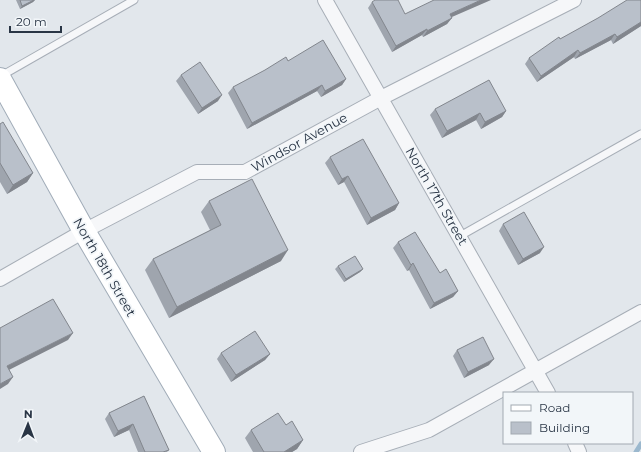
<svg xmlns="http://www.w3.org/2000/svg" width="641" height="452" font-family="Montserrat,sans-serif">
<rect width="100%" height="100%" fill="#e2e7ec"/>
<g fill="none" stroke-linecap="round" stroke-linejoin="round">
<path stroke="#9bb8ce" stroke-width="5" d="M636 452 641 444"/>
<g stroke="#a7aeb7" stroke-width="9">
<path id="service" d="M1 76 134 0
M460 236 641 134"/>
</g>
<g stroke="#a7aeb7" stroke-width="16">
<path id="minor" d="M325 0 548 393
M0 279 84 231 197 172H245L381 98 574 0
M575 443 579 452
M361 452 429 430 641 312"/>
</g>
<g stroke="#a1acb8" stroke-width="24">
<path id="primary" d="M0 79 84 231 214 452"/>
</g>
<use href="#service" stroke="#f6f7f9" stroke-width="7"/>
<use href="#minor" stroke="#f6f7f9" stroke-width="14"/>
<use href="#primary" stroke="#fff" stroke-width="22"/>
</g>
<path fill="#9fa5ae" d="M16 0H35L33 2 20 9Z
M641 0V26L613 44 611 40 575 59 574 57 537 82 525 64 529 58 560 39Z
M372 2 405 14 452 17 447 24 423 37 422 35 392 52 368 8Z
M288 61 346 79 342 85 321 97 317 91 247 129 228 93 233 87Z
M181 75 218 101 198 114 176 81Z
M435 109 506 111 502 117 481 129 476 120 442 138 430 115Z
M0 124 33 173 27 182 7 194 0 182Z
M330 157 399 203 395 210 367 225 344 182 338 185 325 163Z
M209 201 281 261 169 318 145 270 153 259 210 230 201 212Z
M503 224 540 253 518 265 499 231Z
M398 242 440 273 458 291 453 297 430 309 409 270 407 271 393 248Z
M338 266 363 269 360 272 344 282 335 269Z
M457 350 489 365 464 378 453 356Z
M221 353 270 354 265 360 231 382 217 359Z
M144 396 169 450 167 452H138L129 430 114 437 105 419 109 413Z
M286 425 303 440 297 449 292 452H253L245 438 251 430Z"/>
<path fill="#82868d" d="M34 0H35L33 2 20 9 22 6Z
M481 0H491L445 20 450 14Z
M452 18 447 24 423 37 427 31Z
M641 22V26L613 44 617 37Z
M427 29 422 35 392 52 396 46Z
M615 34 611 40 575 59 580 53Z
M578 50 574 57 537 82 541 76Z
M346 79 342 85 321 97 325 91Z
M322 85 317 91 247 129 252 123Z
M222 95 218 101 198 114 202 108Z
M506 111 502 117 481 129 485 122Z
M480 113 476 120 442 138 447 131Z
M33 173 27 182 7 194 13 185Z
M348 176 344 182 338 185 342 179Z
M399 203 395 210 367 225 371 218Z
M544 247 540 253 518 265 523 259Z
M288 250 281 261 169 318 177 307Z
M413 263 409 270 407 271 411 265Z
M363 269 360 272 344 282 346 279Z
M458 291 453 297 430 309 434 303Z
M73 333 68 340 3 373 7 366Z
M270 354 265 360 231 382 236 375Z
M494 359 489 365 464 378 468 372Z
M13 377 8 384 0 389V384Z
M133 424 129 430 114 437 118 431Z
M303 440 297 449 292 452H284Z"/>
<path fill="#b9c0ca" stroke="#82868d" d="M20 0H34L22 6Z
M375 0H398L405 14 434 0H481L450 14 452 18 427 31V29L396 46 372 2Z
M627 0H641V22L617 37 615 34 580 53 578 50 541 76 529 58 559 37 560 39 598 18Z
M323 40 346 79 325 91 322 85 252 123 233 87 265 70 286 57 288 61Z
M200 62 222 95 202 108 181 75Z
M489 80 506 111 485 122 480 113 447 131 435 109Z
M3 122 33 173 13 185 0 163V124Z
M363 139 399 203 371 218 348 176 342 179 330 157Z
M252 179 288 250 177 307 153 259 221 225 209 201Z
M524 212 544 247 523 259 503 224Z
M415 232 440 273 446 269 458 291 434 303 413 263 411 265 398 242Z
M355 256 363 269 346 279 338 266Z
M53 299 73 333 7 366 13 377 0 384V328Z
M255 331 270 354 236 375 221 353Z
M483 337 494 359 468 372 457 350Z
M144 396 169 450 163 452H145L133 424 118 431 109 413Z
M278 413 286 425 292 421 303 440 284 452H264L251 430Z"/>
<g text-anchor="middle" dominant-baseline="central" stroke-width="3.5" stroke-linejoin="round" paint-order="stroke">
<g font-size="13" fill="#293545" stroke="#f2f6f9">
<text transform="translate(299 142) rotate(-29)">Windsor Avenue</text>
<text transform="translate(437 196) rotate(60)">North 17th Street</text>
<text transform="translate(105 267) rotate(60)">North 18th Street</text>
</g>
</g>
<rect x="503" y="392" width="130" height="52" fill="#f2f6f9" stroke="#a2a9b1"/>
<rect x="511" y="405" width="20" height="6" fill="#ffffff" stroke="#a2a9b1"/>
<text x="539" y="412" font-size="12" fill="#293545">Road</text>
<rect x="511" y="422" width="20" height="12" fill="#b9c0ca" stroke="#a2a9b1"/>
<text x="539" y="432" font-size="12" fill="#293545">Building</text>
<g transform="translate(28 424) rotate(1)" stroke="#f2f6f9" stroke-width="3" paint-order="stroke">
<path d="M0-3L7 15L0 10L-7 15Z" fill="#293545"/>
<text y="-6" font-size="11" font-weight="bold" text-anchor="middle" fill="#293545">N</text>
</g>
<path d="M10 26v6h51v-6" fill="none" stroke="#293545" stroke-width="2"/>
<text x="16" y="26" font-size="12" fill="#293545" stroke="#f2f6f9" stroke-width="3" paint-order="stroke">20 m</text>
</svg>
